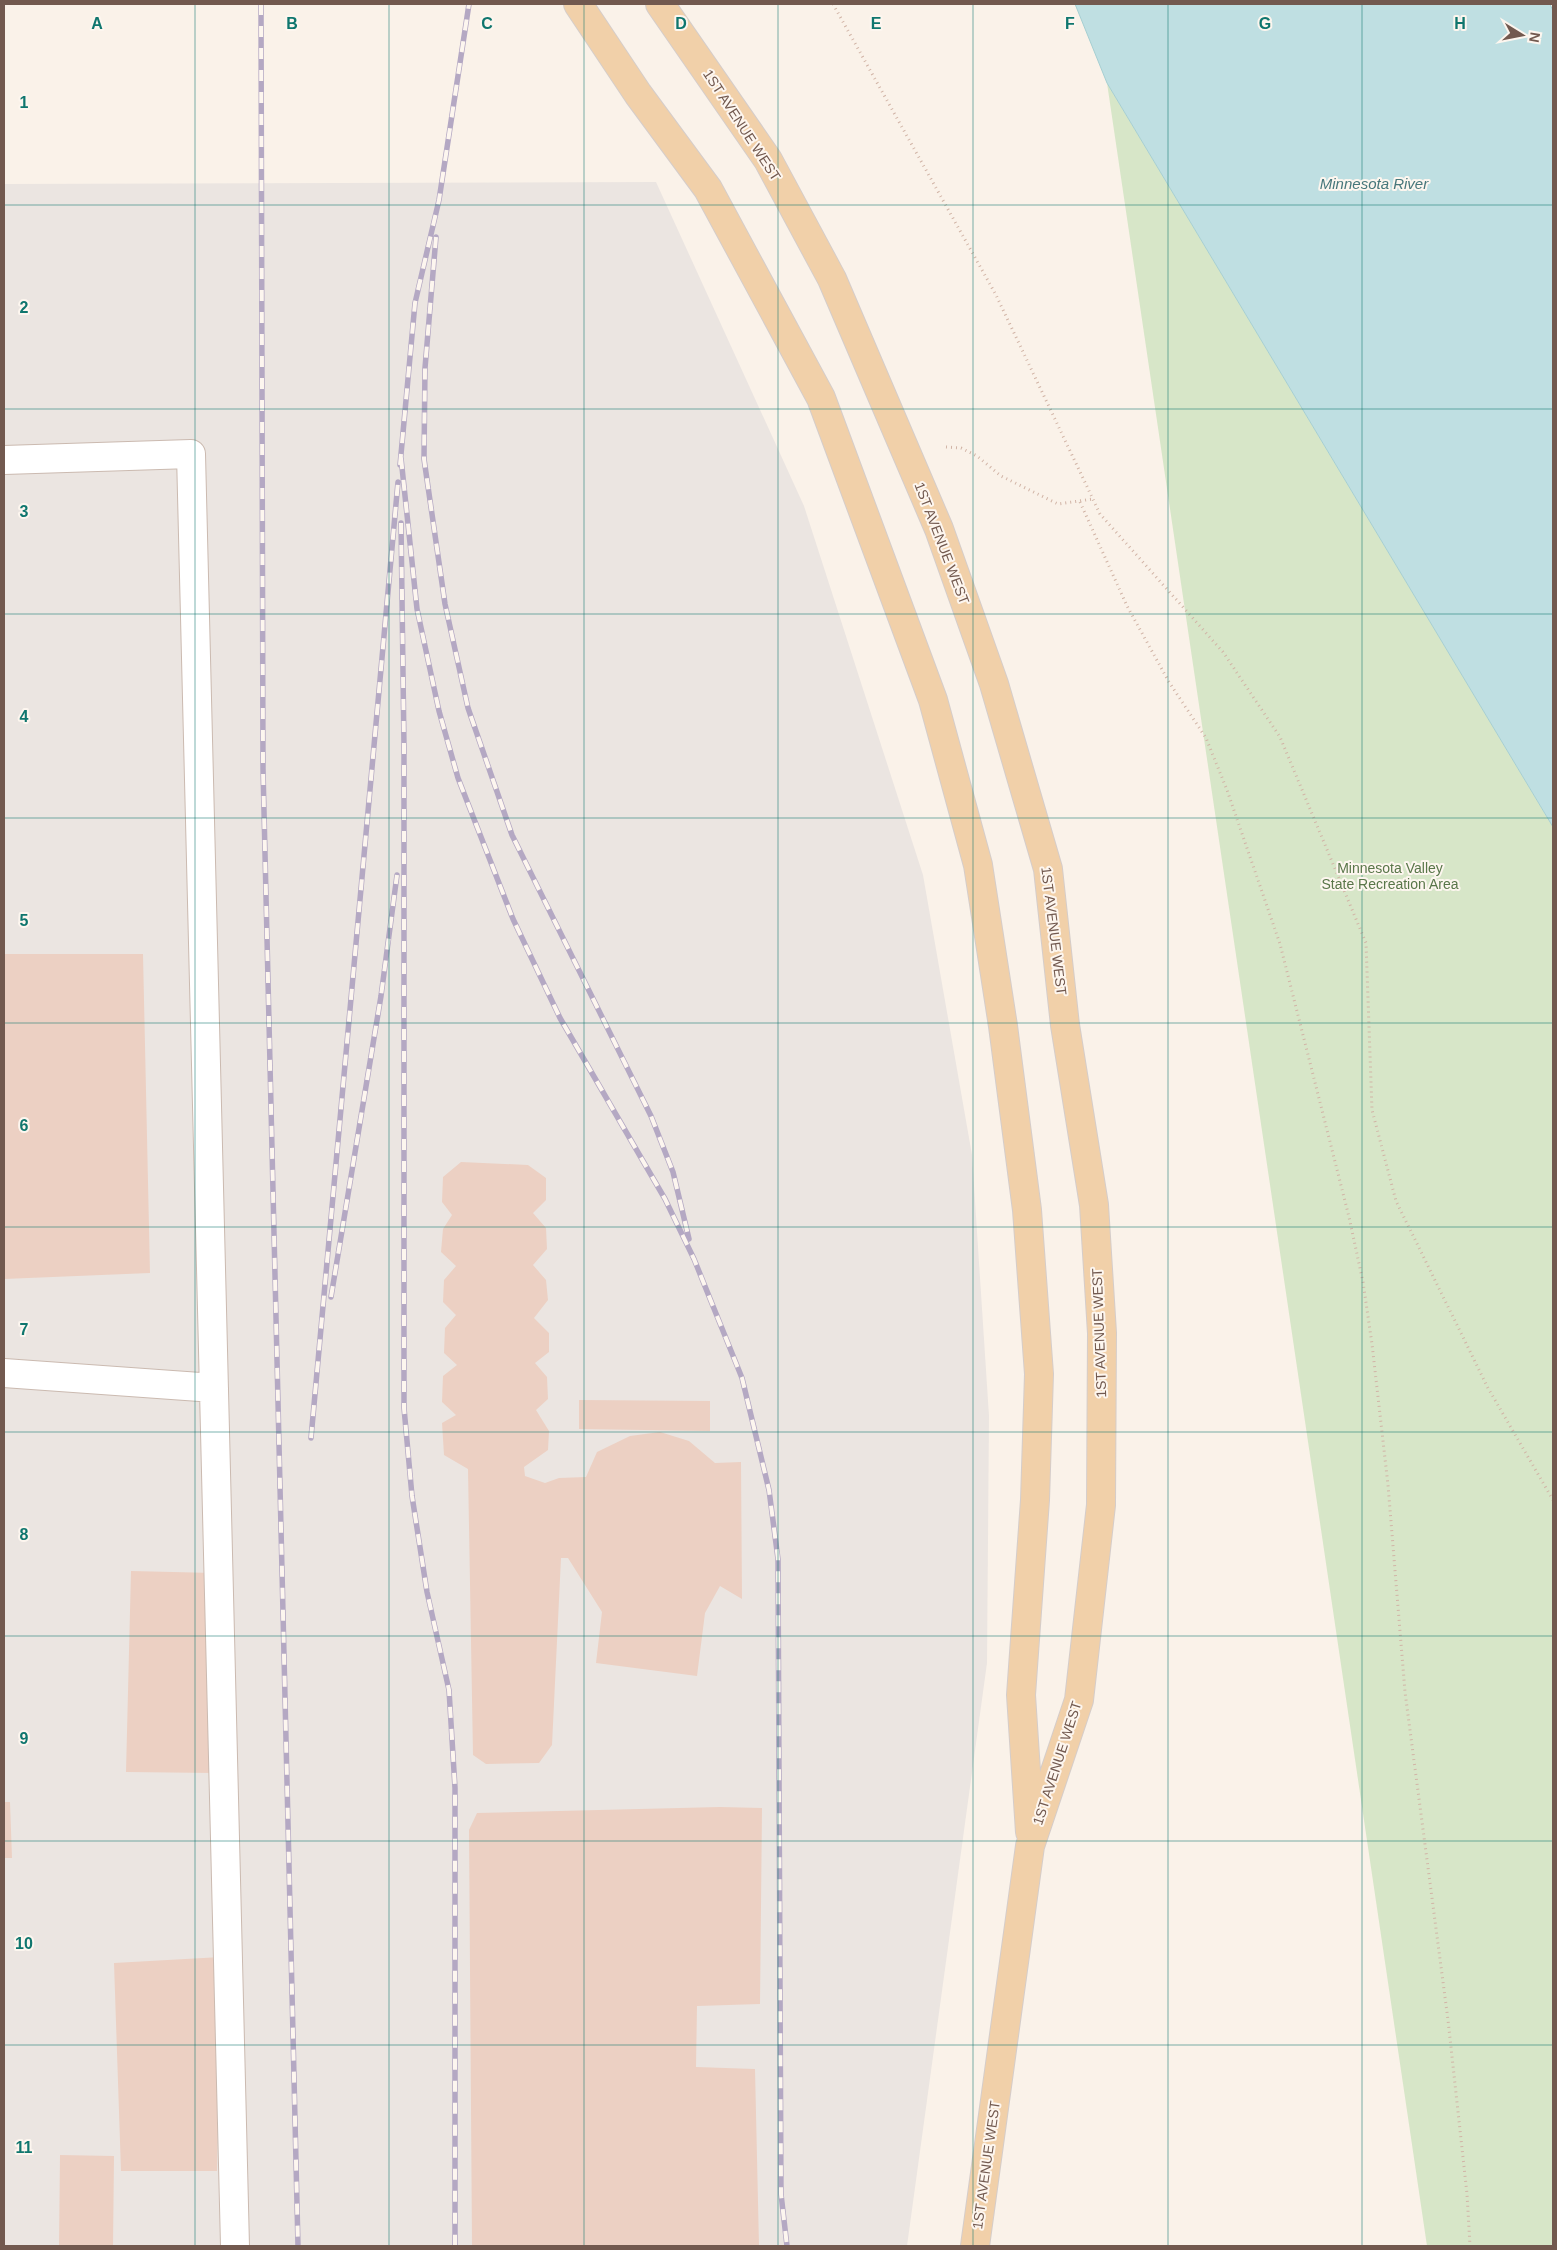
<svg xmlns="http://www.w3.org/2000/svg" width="1557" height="2250" font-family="Arial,sans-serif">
<rect width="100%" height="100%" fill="#faf2e9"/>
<path fill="#ebe5e1" d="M656 182 804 506 923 875 972 1155 989 1416 987 1663 907 2246H4V184Z"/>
<path fill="#d7e6c8" d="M1107 83 1553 827V2246H1427Z"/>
<path fill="#bfdfe2" stroke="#a6cfd2" d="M1075 4H1550L1553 11V827L1107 83Z"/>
<path fill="#ecd0c3" d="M4 954H143L150 1273 4 1279Z
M461 1162 528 1165 546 1178V1200L533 1213 546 1228 547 1249 533 1265 546 1280 548 1300 534 1318 549 1333V1352L535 1363 547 1377 548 1399 536 1410 549 1431 548 1450 524 1467 525 1476 545 1483 559 1478 586 1477 597 1452 630 1436 660 1432 689 1441 715 1463 741 1462 742 1599 720 1586 705 1613 697 1676 596 1663 602 1612 568 1558H561L552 1745 539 1763 486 1764 473 1755 468 1469 444 1455 442 1423 456 1415 442 1402 443 1376 457 1365 444 1353 445 1328 456 1315 443 1302 444 1280 456 1266 441 1252 443 1229 452 1215 442 1202 443 1177Z
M579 1400 710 1401V1431L579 1429Z
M131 1571 214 1573 215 1773 126 1772Z
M4 1802H10L12 1858H4Z
M720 1807 762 1808 760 2004 697 2006 696 2067 755 2069 759 2246H472L469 1830 477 1813Z
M221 1957 217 2171H121L114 1963Z
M60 2155 114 2156 113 2246H59Z"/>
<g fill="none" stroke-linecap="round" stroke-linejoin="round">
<g stroke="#cbbab0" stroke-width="30">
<path id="minor" d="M4 460 191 454 235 2246
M4 1373 214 1388"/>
</g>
<g stroke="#d5cdca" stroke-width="30">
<path id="major" d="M578 4 638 94 708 189 821 398 933 700 978 865 1003 1026 1027 1210 1039 1374 1035 1500 1021 1695 1030 1832
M660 4 768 160 832 279 939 529 994 684 1048 869 1065 1025 1094 1205 1102 1333 1101 1505 1079 1700 1030 1846 975 2246"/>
</g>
<path stroke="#d1b4a6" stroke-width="3" stroke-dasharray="1 4" stroke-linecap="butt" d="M833 4 996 295 1100 514 1223 652 1280 737 1366 943 1372 1110 1396 1201 1488 1388 1553 1500
M946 447 961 448 977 456 1001 476 1058 504 1093 499
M1080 502 1127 606 1169 682 1206 738 1227 790 1280 944 1349 1217 1363 1282 1372 1344 1388 1485 1405 1692 1448 2020 1467 2194 1470 2246"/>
<use href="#minor" stroke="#fff" stroke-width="28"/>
<use href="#major" stroke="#f1d0a9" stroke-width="28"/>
<g stroke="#b4a8c3" stroke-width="5.5">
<path id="rail" d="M261 4 263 769 298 2246
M436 237 425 368 424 459 445 604 468 708 512 835 651 1116 673 1172 689 1239
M401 458 417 609 439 711 458 778 513 919 560 1018 665 1199 694 1259 742 1378 769 1490 778 1559 781 2194 787 2246
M400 465 415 303 439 200 469 4
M401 523 404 747V1408L412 1496 427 1592 449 1690 455 1788V2246
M331 1297 381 996 397 875
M311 1438 398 482"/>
</g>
<use href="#rail" stroke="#fdf6ef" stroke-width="4" stroke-dasharray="11" stroke-linecap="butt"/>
</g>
<path fill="none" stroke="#0f766e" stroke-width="1" stroke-opacity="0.55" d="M195 4V2246M389 4V2246M584 4V2246M778 4V2246M973 4V2246M1168 4V2246M1362 4V2246M4 205H1553M4 409H1553M4 614H1553M4 818H1553M4 1023H1553M4 1227H1553M4 1432H1553M4 1636H1553M4 1841H1553M4 2045H1553"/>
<g text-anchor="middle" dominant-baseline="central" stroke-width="4" stroke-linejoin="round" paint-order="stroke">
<g font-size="14" fill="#72594f" stroke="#fdf6ef">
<text transform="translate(742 125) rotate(57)">1ST AVENUE WEST</text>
<text transform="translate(942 543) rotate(69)">1ST AVENUE WEST</text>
<text transform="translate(1054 931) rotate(83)">1ST AVENUE WEST</text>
<text transform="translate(1099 1333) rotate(-92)">1ST AVENUE WEST</text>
<text transform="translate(1057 1763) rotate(-72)">1ST AVENUE WEST</text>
<text transform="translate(986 2165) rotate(-82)">1ST AVENUE WEST</text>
</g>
<g font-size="14" fill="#597649" stroke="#fdf6ef">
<text x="1390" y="868">Minnesota Valley<tspan x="1390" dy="16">State Recreation Area</tspan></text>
</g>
<g font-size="15" font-style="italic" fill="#47777b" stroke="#fdf6ef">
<text x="1374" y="183">Minnesota River</text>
</g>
</g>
<g font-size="16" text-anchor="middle" font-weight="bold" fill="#0f766e" stroke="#fdf6ef" stroke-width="4" stroke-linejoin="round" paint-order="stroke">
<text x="97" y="29">A</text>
<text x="292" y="29">B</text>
<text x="487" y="29">C</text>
<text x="681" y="29">D</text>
<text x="876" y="29">E</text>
<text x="1070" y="29">F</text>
<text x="1265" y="29">G</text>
<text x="1460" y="29">H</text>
<text x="24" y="108">1</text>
<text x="24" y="313">2</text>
<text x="24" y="517">3</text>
<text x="24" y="722">4</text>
<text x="24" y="926">5</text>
<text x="24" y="1131">6</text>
<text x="24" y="1335">7</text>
<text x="24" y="1540">8</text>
<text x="24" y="1744">9</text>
<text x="24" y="1949">10</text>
<text x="24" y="2153">11</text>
</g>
<rect width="1557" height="2250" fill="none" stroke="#72594f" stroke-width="10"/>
<g transform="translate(1522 35) rotate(100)" stroke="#fdf6ef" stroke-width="4" paint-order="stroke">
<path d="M0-4L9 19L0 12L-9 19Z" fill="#72594f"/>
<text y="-8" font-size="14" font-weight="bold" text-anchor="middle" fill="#72594f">N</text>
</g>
</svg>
